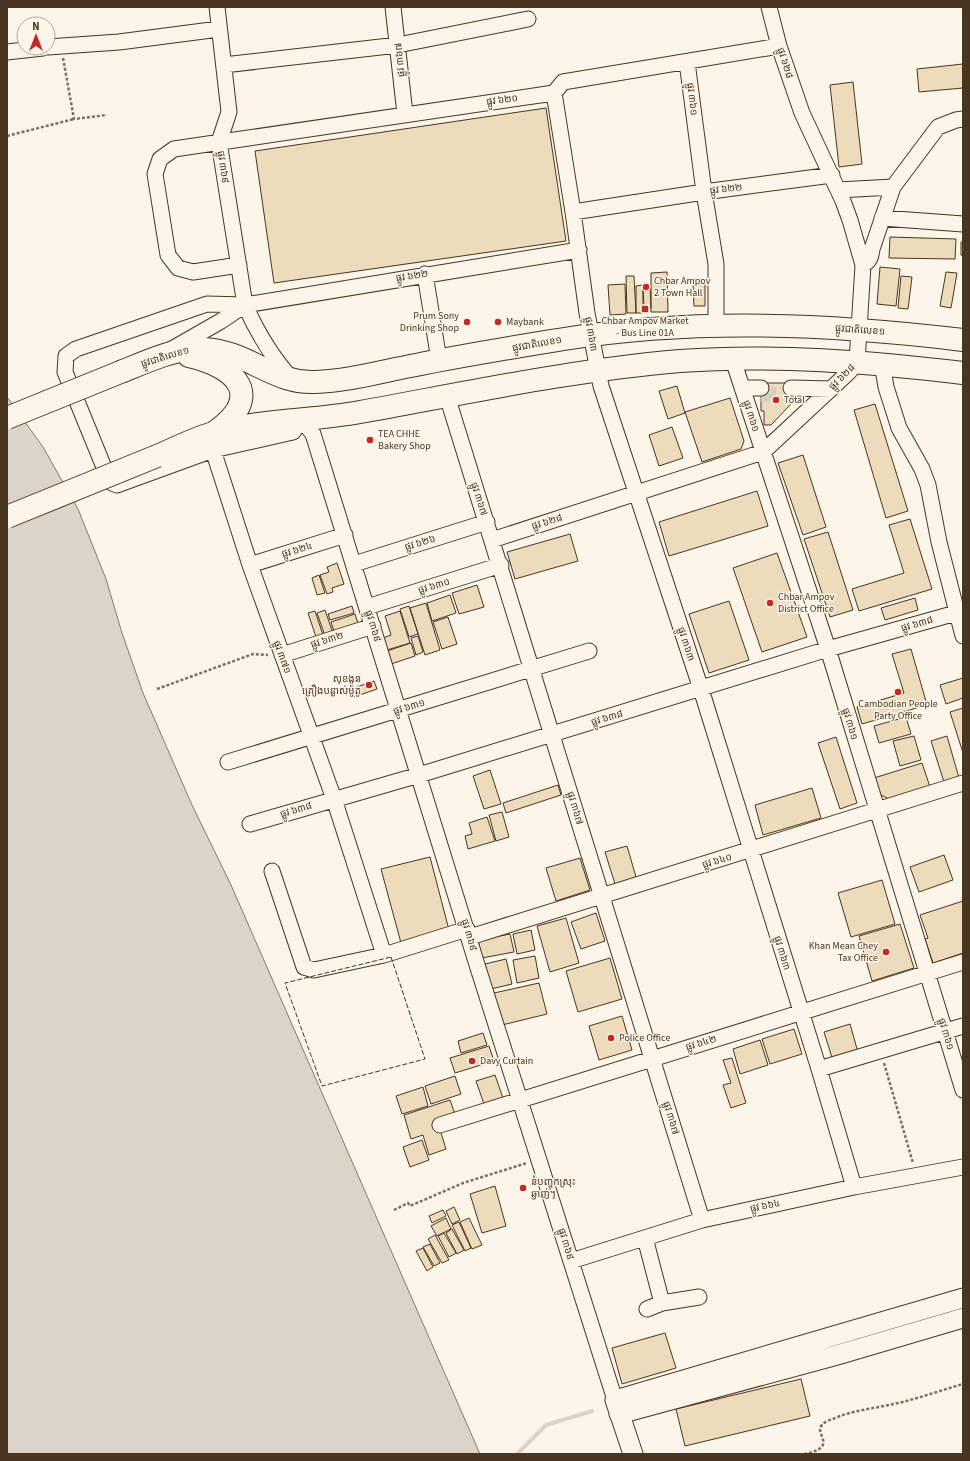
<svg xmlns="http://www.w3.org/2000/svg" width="970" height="1461" font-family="'Source Sans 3','Noto Sans Khmer',sans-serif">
<rect width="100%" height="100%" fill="#fbf6e9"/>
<path fill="#dcd4c6" stroke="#887966" d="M7 397 43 447 78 509 106 579 122 633 143 693 192 805 231 885 480 1454H7Z"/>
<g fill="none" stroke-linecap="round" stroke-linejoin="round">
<path stroke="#dcd4c6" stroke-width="4" d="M517 1454 546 1425 592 1411"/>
</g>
<path fill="#ecdcbc" stroke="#4a3520" d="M963 64V88L919 92 917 69Z
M853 82 862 164 839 167 830 85Z
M546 108 566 241 274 283 255 151Z
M890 237 956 239 955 259 889 258Z
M961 242H963V256L961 255Z
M880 267 900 269 896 306 877 304Z
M667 272 668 312H651V273Z
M946 272 957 273 951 308 940 306Z
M626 276H634L636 313H627Z
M901 276 912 277 908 309 898 308Z
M625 284 626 314 610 315 608 285Z
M705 284V306H694L693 285Z
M643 285V313H636V286Z
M643 286H650L651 308H644Z
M761 383H791V404L771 425H764V411H761Z
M677 386 685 413 668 419 659 391Z
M730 398 744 441 741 449 702 462 685 412Z
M875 404 908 511 886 518 854 410Z
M672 427 683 458 659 466 649 435Z
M803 455 826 527 803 535 778 463Z
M757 491 768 526 669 556 659 522Z
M910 519 932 589 859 611 852 589 904 573 889 525Z
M828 532 853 610 830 617 804 539Z
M570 534 578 561 515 579 507 552Z
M777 553 807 637 762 652 733 568Z
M337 563 344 584 332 588 333 592 327 594 320 575 329 572 327 567Z
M319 575 325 593 317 595 312 578Z
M477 585 484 607 459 614 452 593Z
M450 595 456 613 432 621 427 603Z
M915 598 918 610 885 620 881 608Z
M729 601 749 660 709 673 689 614Z
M426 603 440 650 425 655 410 608Z
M352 606 354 613 330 620 328 614Z
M409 606 418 634 409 637 400 609Z
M325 610 334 636 326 639 317 613Z
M315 611 323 635 316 637 308 613Z
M400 611 410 643 387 650 383 638 391 635 385 616Z
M355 614 359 627 335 635 331 622Z
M448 617 457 644 442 649 433 622Z
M418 636 423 652 416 655 411 638Z
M411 643 415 656 391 664 387 651Z
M911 649 927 705 862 724 857 707 904 693 892 654Z
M963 678V698L946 704 940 685Z
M374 681 377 689 354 697 351 689Z
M963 708V753L950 712Z
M906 717 911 734 879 743 874 726Z
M914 736 921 760 900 766 893 741Z
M947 736 959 778 944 782 931 741Z
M836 737 857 803 840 809 818 743Z
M922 763 930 787 889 799 879 794 874 778Z
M490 770 501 804 484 809 473 776Z
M558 785 561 795 506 813 503 803Z
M812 788 821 818 763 835 755 805Z
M502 812 509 837 496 841 489 815Z
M487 817 495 841 468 849 465 836 472 834 469 823Z
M627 846 636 877 615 884 605 852Z
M944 855 953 880 919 892 910 867Z
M430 857 449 930 401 943 381 869Z
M580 858 590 890 556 901 546 868Z
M882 880 895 924 851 937 838 893Z
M963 901V953L933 963 925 939 928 938 920 915Z
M596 913 605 941 581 949 571 922Z
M566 918 579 963 550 972 537 926Z
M900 924 914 968 872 981 859 936Z
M531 930 535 950 517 954 513 934Z
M510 934 514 952 482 958 478 940Z
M535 956 539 978 517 983 513 960Z
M610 958 622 999 578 1012 566 971Z
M506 959 512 984 491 989 485 964Z
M539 983 547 1014 502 1025 494 993Z
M622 1016 632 1050 599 1060 589 1026Z
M850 1024 859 1056 834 1064 824 1032Z
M794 1029 802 1054 770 1064 762 1039Z
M483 1033 487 1045 461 1053 458 1041Z
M760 1040 768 1065 740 1074 733 1049Z
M489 1046 494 1061 455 1073 450 1058Z
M732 1058 746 1103 731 1108 723 1085 731 1083 723 1060Z
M495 1075 504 1101 485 1107 476 1081Z
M455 1076 461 1094 431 1104 425 1086Z
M423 1087 428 1106 402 1114 396 1096Z
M450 1100 456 1117 438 1123 446 1149 429 1155 423 1135 411 1139 404 1115Z
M422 1140 429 1160 410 1167 403 1147Z
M495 1186 506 1226 482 1233 470 1194Z
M454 1207 460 1220 452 1224 446 1211Z
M443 1210 446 1216 432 1223 429 1216Z
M446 1218 451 1229 437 1236 431 1226Z
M469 1218 482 1245 472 1249 460 1222Z
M459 1222 471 1248 465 1251 452 1225Z
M452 1229 464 1250 457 1254 446 1233Z
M444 1233 456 1253 449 1257 438 1236Z
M435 1235 449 1260 442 1263 428 1239Z
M430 1244 440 1263 434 1266 423 1247Z
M423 1248 433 1267 427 1271 416 1251Z
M665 1333 676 1368 622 1384 612 1348Z
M801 1379 810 1416 685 1446 676 1409Z"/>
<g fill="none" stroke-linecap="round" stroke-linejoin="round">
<path stroke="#d8cfc1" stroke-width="15" stroke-dasharray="15 8" stroke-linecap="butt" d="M761 394 791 395"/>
<g stroke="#4a3520" stroke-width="17">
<path id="minor" d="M217 7 229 112 219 142 245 305C257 332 271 356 291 378
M393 7 405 114
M48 47 119 42 219 29
M7 52 43 48
M687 62 704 192 716 264V326
M224 65 398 45 528 19
M554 93 573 212 587 313 601 386 701 689 819 1069 854 1187
M838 190 893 187
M573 212 704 192 832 175
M882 218 963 224
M579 250 245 305 207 304 76 349 66 356 65 372 110 482 117 485 213 450 293 432 301 419 313 434 478 968 615 1400
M239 265 193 272 178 268 168 255 155 174 160 159 174 149 554 93 563 82 779 46
M863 265C870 261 871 257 872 249L893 187 938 127 956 120 963 119
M425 274 439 360
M172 349 221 321 245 305
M733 360 828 649 963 1090
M882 363 886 387 899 428 922 469 928 485 939 542 963 636
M742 388H761
M791 388 831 389
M447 396 702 1220
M213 450 250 565 334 799 384 955
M492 540 763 452 849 372 857 362 863 265 850 220 843 201 802 113 779 46 769 7
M354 564 487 522
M250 565 345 535
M367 607 501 565
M282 655 373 626
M228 762 589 651
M250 824 419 775 828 649 963 611
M272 871 304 967 314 970 384 955 467 929
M470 937 963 783
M819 1069 963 1026
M440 1125 963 962
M645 1238 662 1303
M571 1261 702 1220 854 1187 963 1167
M647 1309 662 1303 699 1297"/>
</g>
<g stroke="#4a3520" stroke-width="21">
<path id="major" d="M619 1414 837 1355 963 1318
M633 1454 615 1400 963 1298"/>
</g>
<g stroke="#4a3520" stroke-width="24">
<path id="highway" d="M189 356C237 367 265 396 215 432
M123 371C175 350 201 337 254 364 275 374 291 383 315 382 349 381 383 371 416 365 465 355 515 347 564 339 696 318 831 324 963 340
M157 456C176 448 195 438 214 433 261 419 312 421 360 412 466 393 573 370 680 361 775 354 870 362 963 373"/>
</g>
<path stroke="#7f6f5c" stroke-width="2.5" stroke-dasharray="3 2" stroke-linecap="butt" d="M63 58 74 119 107 115
M7 136 74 119
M157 689 253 654 268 655
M884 1063 913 1163
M394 1210 408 1203 410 1206 463 1183 527 1163
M804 1454C840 1447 813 1434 822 1425 824 1422 829 1420 833 1419 850 1411 870 1409 889 1405 914 1400 939 1391 963 1384"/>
<use href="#minor" stroke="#fbf6e9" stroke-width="15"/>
<use href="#major" stroke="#fbf6e9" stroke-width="19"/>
<use href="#highway" stroke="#fbf6e9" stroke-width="22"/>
<g stroke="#4a3520" stroke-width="24" stroke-linecap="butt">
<path id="highway-bridge" d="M7 418 123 371
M7 517 157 456"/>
</g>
<use href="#highway-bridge" stroke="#fbf6e9" stroke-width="22"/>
<path stroke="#4a3520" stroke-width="1" stroke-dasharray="5 2" stroke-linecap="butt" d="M391 957 425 1059 322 1086 285 983Z"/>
</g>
<g fill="#c62828" stroke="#fbf6e9" stroke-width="1.5">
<circle cx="646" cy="287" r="4"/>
<rect x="641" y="305" width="8" height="8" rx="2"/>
<circle cx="467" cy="322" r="4"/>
<circle cx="498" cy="322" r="4"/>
<circle cx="776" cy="400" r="4"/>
<circle cx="370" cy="440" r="4"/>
<circle cx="770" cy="603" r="4"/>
<circle cx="369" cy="685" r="4"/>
<circle cx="898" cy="692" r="4"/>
<circle cx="886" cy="952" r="4"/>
<circle cx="611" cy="1038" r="4"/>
<circle cx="472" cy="1061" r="4"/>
<circle cx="523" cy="1188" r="4"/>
</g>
<g text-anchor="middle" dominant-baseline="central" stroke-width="3" stroke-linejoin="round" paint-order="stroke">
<g font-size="10" fill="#4a3520" stroke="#fbf6e9">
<text transform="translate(400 60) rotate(-96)">ផ្លូវ ៣៦៧</text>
<text transform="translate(785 63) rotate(72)">ផ្លូវ ៦២៨</text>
<text transform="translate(692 99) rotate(83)">ផ្លូវ ៣៦១</text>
<text transform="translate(502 100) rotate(-8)">ផ្លូវ ៦២០</text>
<text transform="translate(223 167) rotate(81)">ផ្លូវ ៣៦៩</text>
<text transform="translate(726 189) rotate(-7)">ផ្លូវ ៦២២</text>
<text transform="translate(412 276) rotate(-9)">ផ្លូវ ៦២២</text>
<text transform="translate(860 330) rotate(4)">ផ្លូវជាតិលេខ១</text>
<text transform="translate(591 334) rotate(80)">ផ្លូវ ៣៦៣</text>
<text transform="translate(537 344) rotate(-10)">ផ្លូវជាតិលេខ១</text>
<text transform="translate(165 357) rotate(-17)">ផ្លូវជាតិលេខ១</text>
<text transform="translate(842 377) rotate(-45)">ផ្លូវ ៦២៨</text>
<text transform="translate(751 416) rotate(72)">ផ្លូវ ៣៦១</text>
<text transform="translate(479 499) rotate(72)">ផ្លូវ ៣៦៧</text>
<text transform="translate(547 522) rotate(-18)">ផ្លូវ ៦២៨</text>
<text transform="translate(420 543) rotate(-17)">ផ្លូវ ៦២៦</text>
<text transform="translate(297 550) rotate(-17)">ផ្លូវ ៦២៤</text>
<text transform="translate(434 586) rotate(-17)">ផ្លូវ ៦៣០</text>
<text transform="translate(917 624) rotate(-16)">ផ្លូវ ៦៣៨</text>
<text transform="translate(373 626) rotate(73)">ផ្លូវ ៣៦៩</text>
<text transform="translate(327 640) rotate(-18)">ផ្លូវ ៦៣២</text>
<text transform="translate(686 644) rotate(72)">ផ្លូវ ៣៦៣</text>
<text transform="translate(282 657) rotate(70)">ផ្លូវ ៣៧១</text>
<text transform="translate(409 707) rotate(-17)">ផ្លូវ ៦៣១</text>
<text transform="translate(607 718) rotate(-17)">ផ្លូវ ៦៣៨</text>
<text transform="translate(850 724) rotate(73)">ផ្លូវ ៣៦១</text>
<text transform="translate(575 808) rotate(73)">ផ្លូវ ៣៦៧</text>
<text transform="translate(296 810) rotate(-17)">ផ្លូវ ៦៣៨</text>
<text transform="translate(717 861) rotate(-17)">ផ្លូវ ៦៤០</text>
<text transform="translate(469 935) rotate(74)">ផ្លូវ ៣៦៩</text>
<text transform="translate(782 953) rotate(73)">ផ្លូវ ៣៦៣</text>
<text transform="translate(946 1034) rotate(73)">ផ្លូវ ៣៦១</text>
<text transform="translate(701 1043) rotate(-17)">ផ្លូវ ៦៤២</text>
<text transform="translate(671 1118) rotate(73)">ផ្លូវ ៣៦៧</text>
<text transform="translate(765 1206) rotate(-12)">ផ្លូវ ៦៦៤</text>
<text transform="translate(566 1244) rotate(73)">ផ្លូវ ៣៦៩</text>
</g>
<g font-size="10" fill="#4a3520" stroke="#fbf6e9" text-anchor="start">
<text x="654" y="281">Chbar Ampov<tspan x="654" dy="12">2 Town Hall</tspan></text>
<text x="459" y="316" text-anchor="end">Prum Sony<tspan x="459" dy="12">Drinking Shop</tspan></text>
<text x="645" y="321" text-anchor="middle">Chbar Ampov Market<tspan x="645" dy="12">- Bus Line 01A</tspan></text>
<text x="506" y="322">Maybank</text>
<text x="784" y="400">Total</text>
<text x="378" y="434">TEA CHHE<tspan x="378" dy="12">Bakery Shop</tspan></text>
<text x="778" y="597">Chbar Ampov<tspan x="778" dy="12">District Office</tspan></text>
<text x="361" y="679" text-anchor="end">សុខងួន<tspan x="361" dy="12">គ្រឿងបន្លាស់ម៉ូតូ</tspan></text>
<text x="898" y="704" text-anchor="middle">Cambodian People<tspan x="898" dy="12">Party Office</tspan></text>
<text x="878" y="946" text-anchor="end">Khan Mean Chey<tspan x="878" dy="12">Tax Office</tspan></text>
<text x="619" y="1038">Police Office</text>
<text x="480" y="1061">Davy Curtain</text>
<text x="531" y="1182">នំបញ្ចុកស្រុះ<tspan x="531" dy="12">ឆ្ងាញ់ៗ</tspan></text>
</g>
</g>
<rect width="970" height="1461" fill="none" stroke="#4a3520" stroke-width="16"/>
<g transform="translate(36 36)"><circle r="19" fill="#fbf6e9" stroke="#b4a999"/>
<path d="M0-3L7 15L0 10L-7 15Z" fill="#c62828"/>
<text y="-6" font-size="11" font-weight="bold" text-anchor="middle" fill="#4a3520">N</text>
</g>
</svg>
